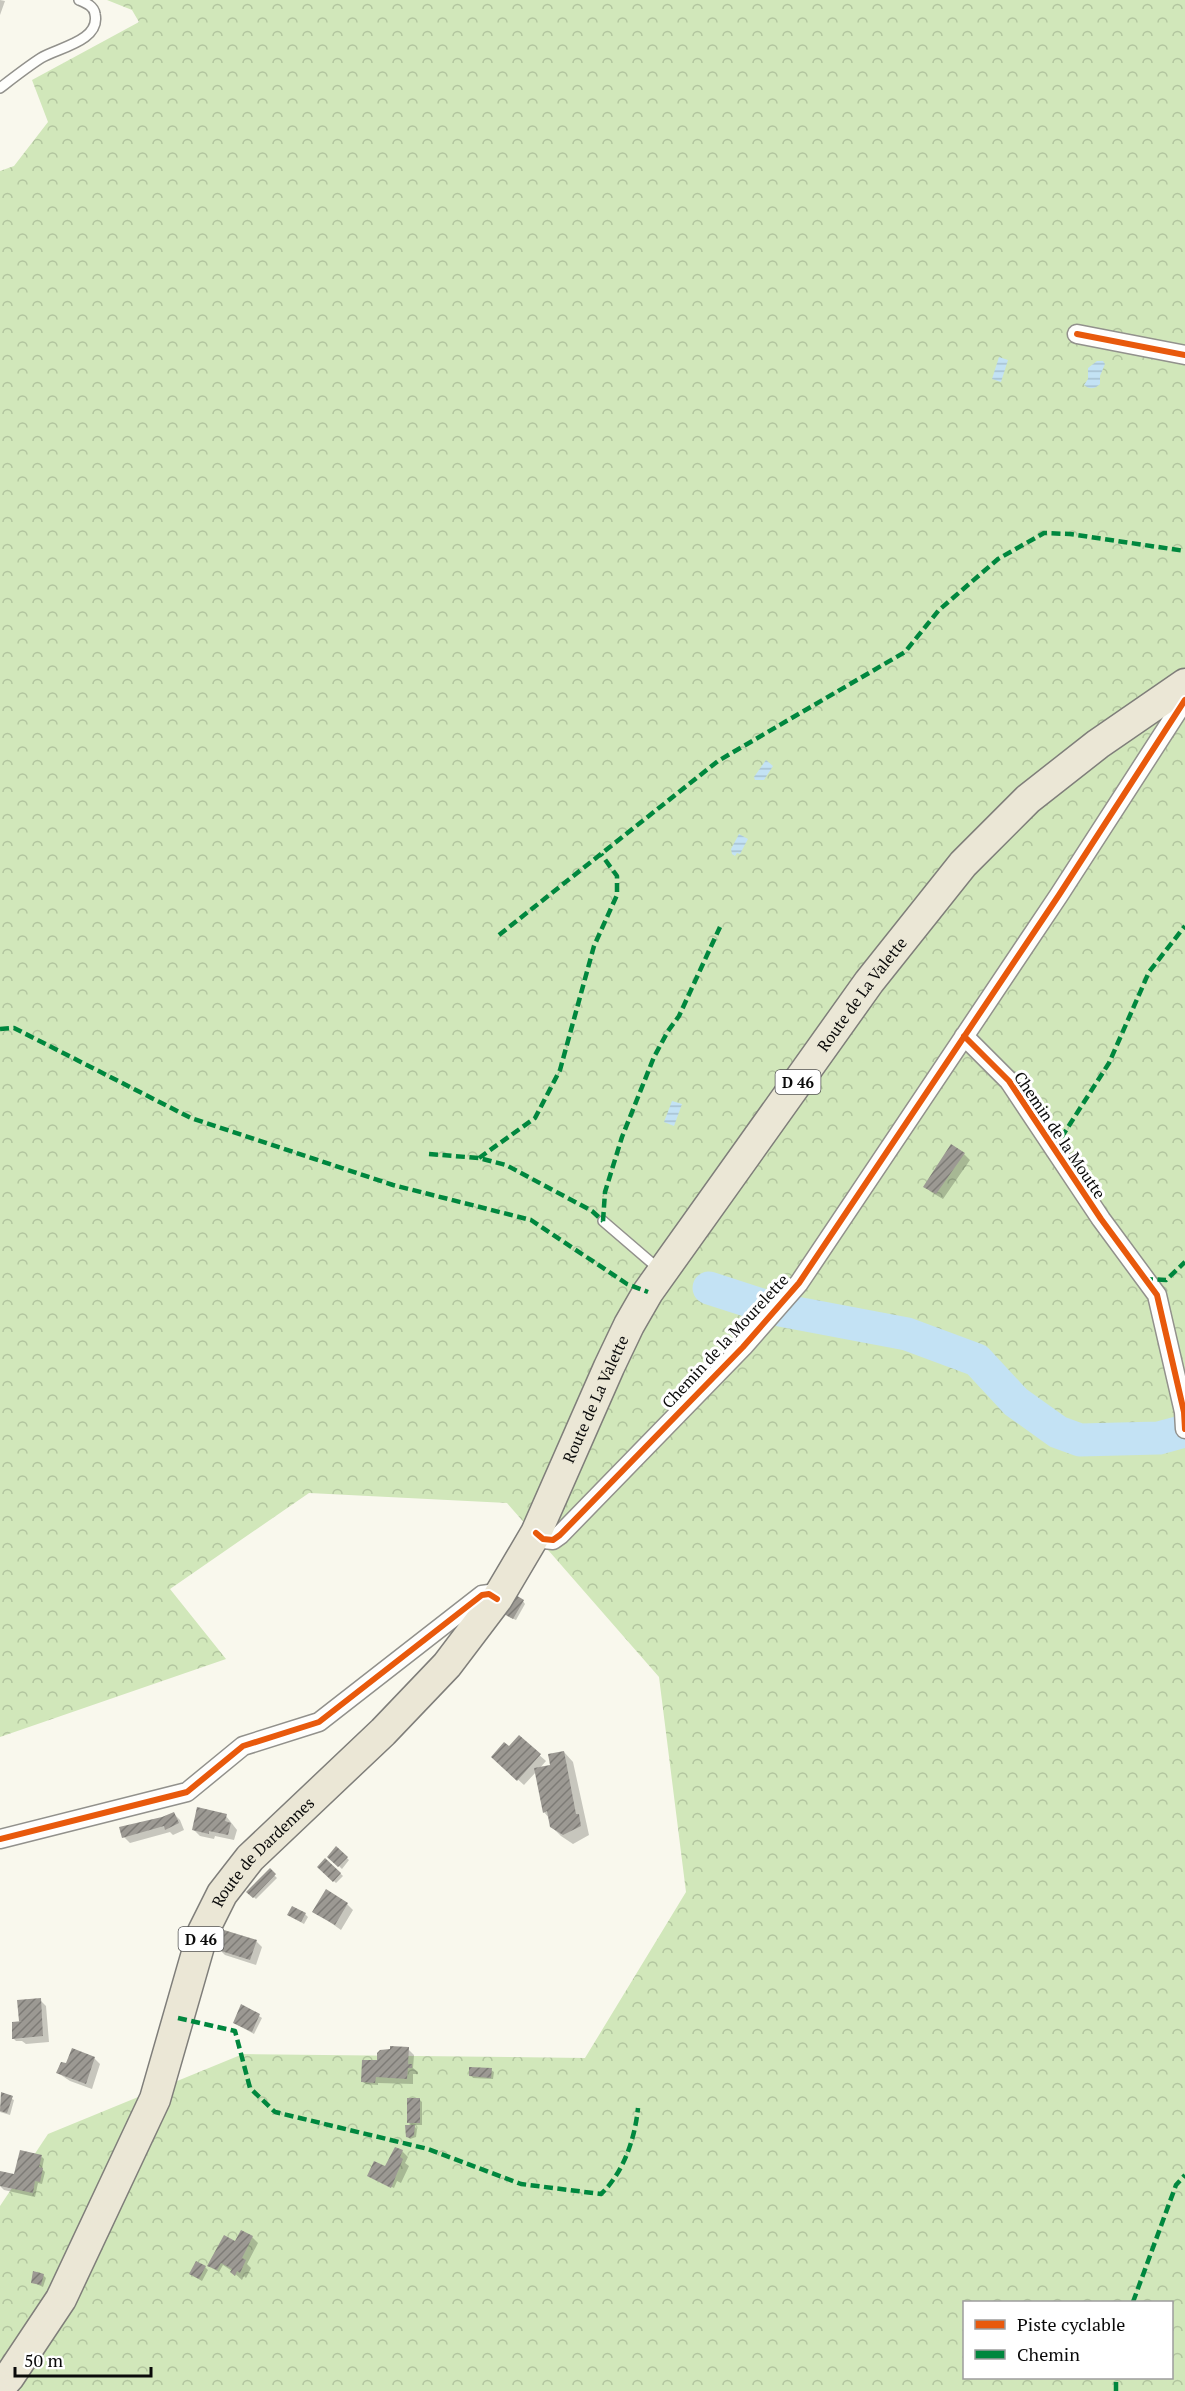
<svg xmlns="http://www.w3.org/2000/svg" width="1185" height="2391" font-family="'PT Serif',serif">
<defs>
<pattern id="forest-crowns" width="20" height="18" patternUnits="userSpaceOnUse" patternTransform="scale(1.5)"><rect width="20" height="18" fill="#d1e7ba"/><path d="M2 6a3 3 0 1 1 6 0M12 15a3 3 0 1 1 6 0" fill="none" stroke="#b2c59f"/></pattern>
<pattern id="water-rules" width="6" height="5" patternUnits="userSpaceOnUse" patternTransform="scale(1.5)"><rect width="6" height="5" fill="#c3e2f4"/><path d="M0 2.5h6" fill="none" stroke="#a6c1d0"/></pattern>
<pattern id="building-hatch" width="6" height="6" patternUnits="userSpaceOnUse" patternTransform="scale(1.5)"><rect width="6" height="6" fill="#9c9993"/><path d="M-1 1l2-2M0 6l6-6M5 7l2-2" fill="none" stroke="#7d7b76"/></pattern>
</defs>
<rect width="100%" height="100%" fill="#f9f8ed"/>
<path fill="url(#forest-crowns)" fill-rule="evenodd" d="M107 0H1185V2391H0V2206L48 2134 243 2054 585 2058 686 1892 659 1677 507 1503 309 1493 170 1589 226 1659 0 1737V171L14 166 48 122 32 80 139 22 132 10ZM964 2302H1172V2378H964Z"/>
<path fill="url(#water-rules)" d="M999 357 1008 360 1001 382 992 379Z
M1097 361H1103L1105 364 1100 376V384C1095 389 1090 390 1084 385L1088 379V368Z
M766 760 773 766 764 780H755L754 777Z
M739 834 748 839 740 854 737 853 735 856 732 854 731 849Z
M672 1101 682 1104 674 1126 664 1122Z"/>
<path fill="#0003" d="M0 0 5 1 0 15Z
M964 1154 970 1160 943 1199 931 1192 925 1186Z
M523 1601 525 1604 516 1620 507 1616Z
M519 1737 546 1761 539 1769 552 1767 564 1752 573 1762 589 1835 573 1844 561 1836 551 1826 549 1818 544 1812 536 1772 524 1785 493 1757 509 1748Z
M174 1814 180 1820 184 1830 173 1835 170 1832 130 1843 124 1837Z
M226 1816 237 1830 234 1840 215 1836 214 1839 200 1836 194 1830Z
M336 1848 349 1860 342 1869 329 1856Z
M326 1860 343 1876 336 1883 319 1867Z
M270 1871 277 1878 256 1899 248 1892Z
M347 1904 353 1910 341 1930 314 1911Z
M305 1914 308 1917 304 1924 291 1917Z
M256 1941 262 1947 256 1965 225 1955 219 1949Z
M40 2000 46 2006 49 2042 26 2044 22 2041H16L14 2039 19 2027V2002Z
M259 2016 262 2018 254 2034 234 2023Z
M408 2049 414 2055 413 2068 418 2072V2074H413V2084L378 2083V2085L366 2084 363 2082 378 2061Z
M94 2058 100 2064 92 2089 70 2081 58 2073 67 2065Z
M491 2070 494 2072 493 2079 473 2078 471 2075Z
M2 2094 14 2100 10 2115 0 2112Z
M419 2099 422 2102V2125H413L417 2129 416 2137 410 2139 408 2137 412 2126 408 2122Z
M402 2151 408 2157 405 2163 409 2166 401 2183 397 2181 394 2188 370 2176 386 2168Z
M42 2157 44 2159 42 2169 45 2172 42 2184 38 2183 35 2197 4 2190 0 2186V2175L15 2176Z
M252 2237 258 2243 247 2264 251 2268 246 2278 244 2276 242 2280 232 2271 223 2265 219 2272 212 2268 236 2243Z
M205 2267 208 2270 202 2281 193 2276Z
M43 2275 46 2278 43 2287 32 2282Z"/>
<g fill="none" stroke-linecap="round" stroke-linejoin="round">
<path stroke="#c3e2f4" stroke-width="33" d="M709 1288 771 1308
M780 1310 907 1334 977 1360 1016 1402 1058 1432 1080 1440 1159 1438 1185 1431"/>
</g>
<path fill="url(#building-hatch)" d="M951 1144 965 1153 936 1194 923 1187Z
M514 1594 524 1600 513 1619 502 1613Z
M519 1735 541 1754 517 1781 491 1757 504 1742 509 1746Z
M564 1751 576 1814H579L581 1826 563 1835 550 1827 547 1811 543 1813 534 1768 550 1765 548 1754Z
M197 1807 227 1814 225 1821 231 1823 228 1835 209 1831V1834L192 1830Z
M174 1812 179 1823 165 1830 164 1826 122 1838 119 1827 162 1817Z
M336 1846 348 1857 338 1867 327 1857Z
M325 1858 341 1873 333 1882 317 1867Z
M270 1868 276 1874 253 1898 246 1892Z
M326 1889 348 1903 335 1925 312 1912Z
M292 1906 306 1913 301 1922 287 1915Z
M224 1930 257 1940 250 1960 218 1950Z
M41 1998 43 2036 12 2039V2022L23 2021H19L17 2000Z
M241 2004 260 2014 252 2032 233 2023Z
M390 2046 409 2047 408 2064H412V2068H408L407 2079 376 2077 375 2083 361 2082 362 2060H377V2053L380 2050 390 2049Z
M72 2048 95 2057 86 2084 56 2073 61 2062 66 2063Z
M469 2067 492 2068 491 2078 469 2076Z
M1 2092 13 2096 7 2113 0 2111Z
M407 2098H420V2123H407Z
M405 2125H415L414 2135 410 2138 406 2137Z
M395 2147 403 2150 400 2157 403 2159 391 2188 367 2176 374 2161 385 2166Z
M20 2150 42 2155 39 2167 43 2168 40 2182 35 2181 33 2193 0 2186V2171L14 2174Z
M241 2230 253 2236 242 2258 246 2260 240 2273 237 2271 235 2276 230 2272 232 2269 221 2263 217 2270 207 2266 224 2235 235 2241Z
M196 2261 206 2266 199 2279 189 2274Z
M33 2271 44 2274 41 2285 31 2283Z"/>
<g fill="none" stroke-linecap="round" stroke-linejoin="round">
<g stroke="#92918c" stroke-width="12">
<path id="lane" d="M0 88C13 78 27 67 41 58 57 48 101 41 95 14 94 6 86 3 79 0
M603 1221 660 1270"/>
</g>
<g stroke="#92918c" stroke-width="21">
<path id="street" d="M1077 334 1185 355
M964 1036 1009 1081 1101 1219 1157 1295 1184 1412 1185 1429
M536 1533 543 1539 553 1540 560 1535 743 1347 799 1283 1059 895 1185 700
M0 1839 187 1792 243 1746 319 1722 482 1595 489 1594 497 1599"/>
</g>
<g stroke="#7f7e7a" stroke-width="33">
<g id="primary">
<path id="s1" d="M0 2387 9 2377 61 2299 155 2099 203 1932 222 1894 250 1858 383 1732 447 1665 497 1599 536 1533 609 1367 629 1325 648 1292 869 982 963 864 1028 799 1098 744 1185 684"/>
</g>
</g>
<use href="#lane" stroke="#fefefc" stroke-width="9"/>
<use href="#street" stroke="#fefefc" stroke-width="18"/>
<use href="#primary" stroke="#ebe7d6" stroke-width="30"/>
<path stroke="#00873e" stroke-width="4.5" stroke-dasharray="9 4.5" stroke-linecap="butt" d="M499 935 718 761 905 652 939 610 998 559 1044 533 1070 534 1185 551
M0 1029 14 1028 191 1118 393 1185 531 1220 627 1284 648 1292
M1054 1149 1109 1063 1149 972 1185 926
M429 1154 479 1158 506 1165 592 1211 603 1221
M479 1158 535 1118 560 1070 594 946 617 895V876L601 854
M603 1221 605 1192 622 1137 654 1057 668 1031 679 1016 720 927
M1144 1279 1166 1280 1185 1262
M178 2018 235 2031 250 2088 275 2112 428 2149 521 2184 601 2194C624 2172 635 2138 638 2108
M1133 2302 1176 2185 1185 2175
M1116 2391V2378"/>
<g stroke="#fff" stroke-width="10">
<path id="cycleway" d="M1077 334 1185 355
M964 1036 1009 1081 1101 1219 1157 1295 1184 1412 1185 1429
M536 1533 543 1539 553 1540 560 1535 743 1347 799 1283 1059 895 1185 700
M0 1839 187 1792 243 1746 319 1722 482 1595 489 1594 497 1599"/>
</g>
<use href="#cycleway" stroke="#e8590c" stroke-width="6"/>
</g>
<g text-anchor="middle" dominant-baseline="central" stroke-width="6" stroke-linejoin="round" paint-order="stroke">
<g fill="#fff" stroke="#545454" stroke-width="1.5">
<rect x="775.5" y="1070" width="45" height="24" rx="4.5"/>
<rect x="178.5" y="1927" width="45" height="24" rx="4.5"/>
</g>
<g font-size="15" font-weight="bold" fill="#0a0a0a">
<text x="798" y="1082">D 46</text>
<text x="201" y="1939">D 46</text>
</g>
<g font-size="16" fill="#0a0a0a" stroke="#fff">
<text stroke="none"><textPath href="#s1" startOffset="1658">Route de La Valette</textPath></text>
<text transform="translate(1060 1135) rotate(56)">Chemin de la Moutte</text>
<text transform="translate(725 1341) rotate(-47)">Chemin de la Mourelette</text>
<text stroke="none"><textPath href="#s1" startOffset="1172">Route de La Valette</textPath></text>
<text stroke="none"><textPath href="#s1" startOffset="603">Route de Dardennes</textPath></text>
</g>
</g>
<rect x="963" y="2301" width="210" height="78" fill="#ffffff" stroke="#9d9d9d" stroke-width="1.5"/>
<rect x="975" y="2320" width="30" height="9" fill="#e8590c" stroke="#9d9d9d" stroke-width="1.5"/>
<text x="1017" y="2331" font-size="18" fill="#0a0a0a">Piste cyclable</text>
<rect x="975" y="2350" width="30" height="9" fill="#00873e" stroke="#9d9d9d" stroke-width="1.5"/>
<text x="1017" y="2361" font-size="18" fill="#0a0a0a">Chemin</text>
<path d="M15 2367v9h136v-9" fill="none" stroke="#0a0a0a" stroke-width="3"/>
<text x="24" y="2367" font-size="18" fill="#0a0a0a" stroke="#ffffff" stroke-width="4.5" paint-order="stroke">50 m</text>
</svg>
